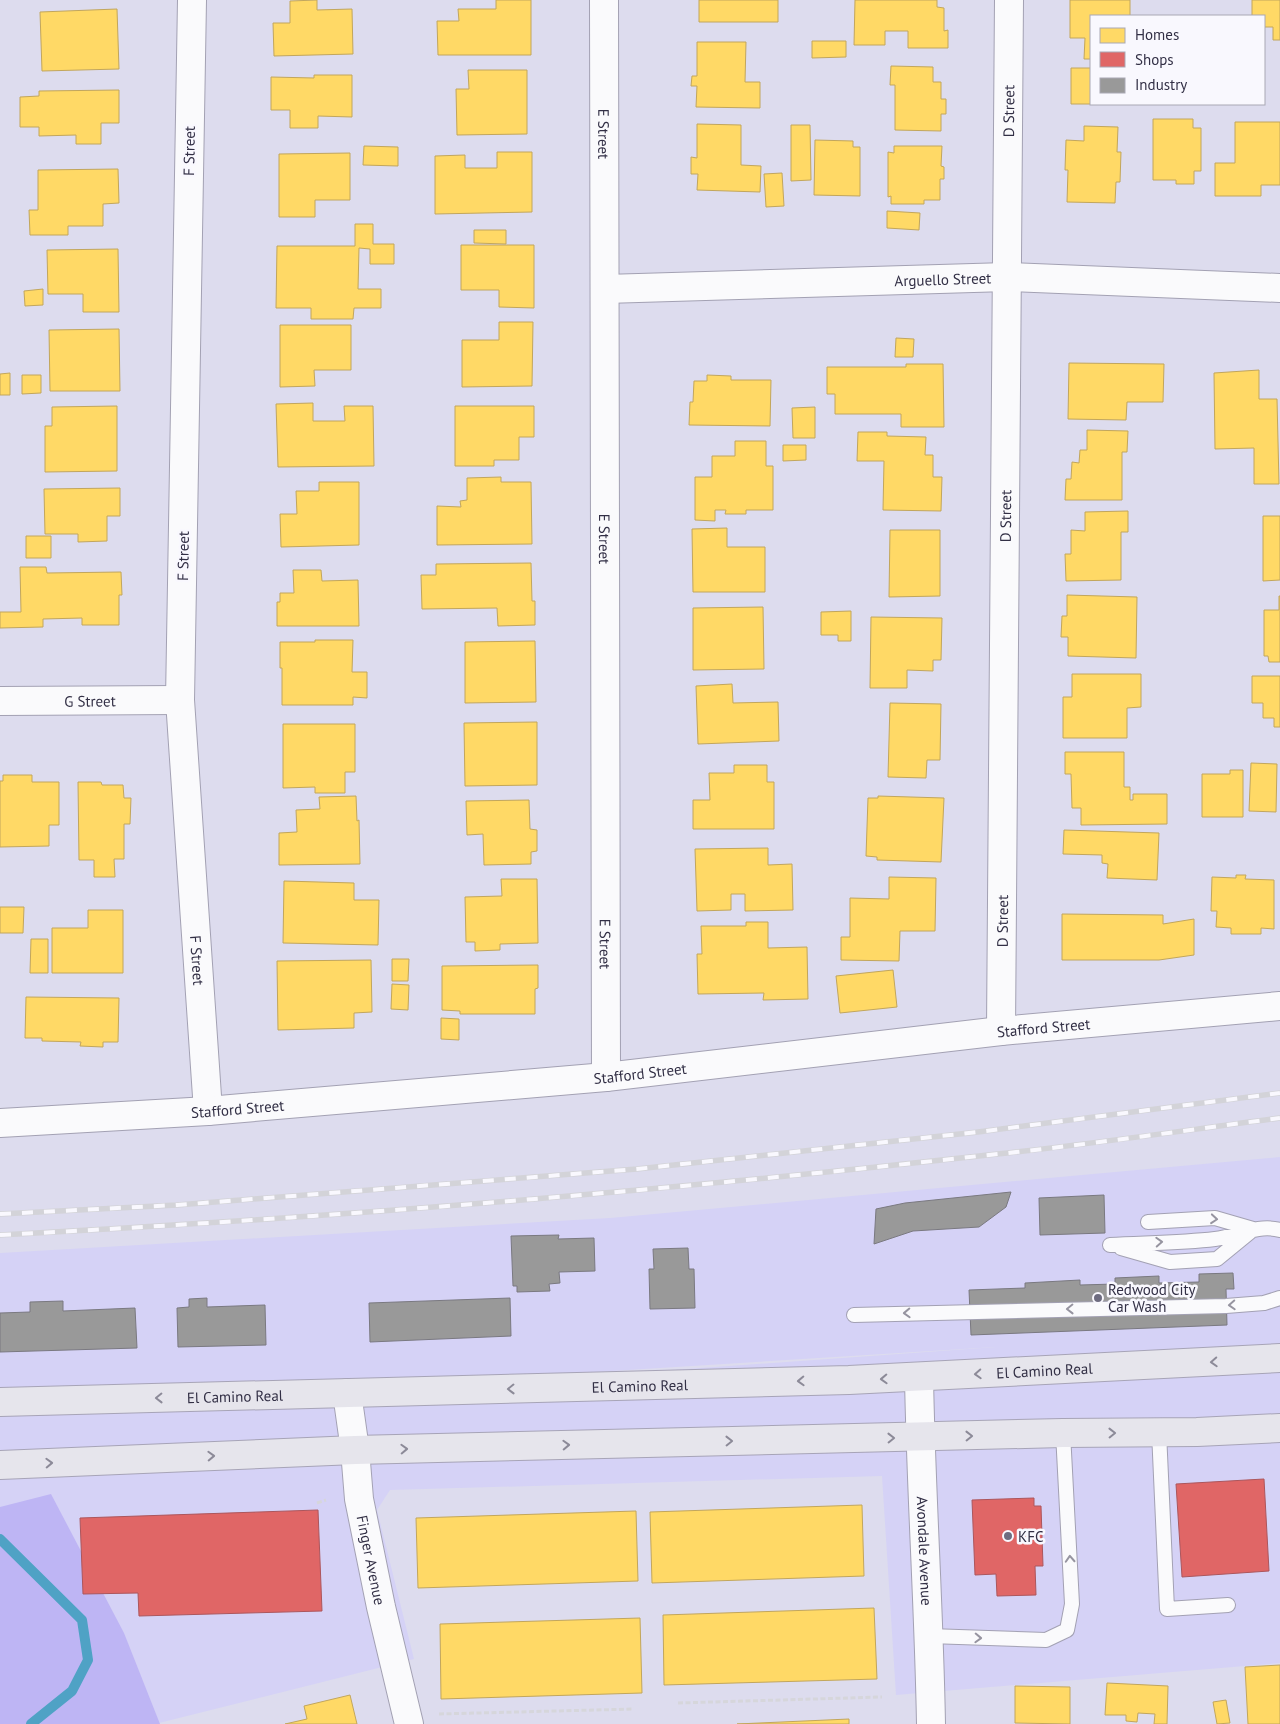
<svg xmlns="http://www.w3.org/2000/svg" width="1280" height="1724" font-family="'PT Sans',sans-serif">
<rect width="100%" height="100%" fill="#dddcee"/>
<path fill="#d5d2f6" d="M1280 1157V1663L896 1695 882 1476 390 1490 377 1510 414 1659 155 1724H0V1411L237 1401 996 1347 0 1409V1253L610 1218Z"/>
<path fill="#beb5f4" d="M51 1494 124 1633 160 1724H0V1507Z"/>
<path fill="#ffd966" stroke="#c2a65c" d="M317 0V10L352 9 353 54 274 56 273 23H290V1Z
M496 0H531V55H438L437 21H459L458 9H496Z
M699 0H778V22H699Z
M855 0H937V7L944 8V31L948 30V48H908V31H885V45H854Z
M1070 0H1130V16H1091V59H1084L1085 38H1070Z
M1252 0H1280V40H1273V27H1264V16H1252Z
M117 9 119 69 42 71 40 12Z
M812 41H846V57L812 58Z
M697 42H746L745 82H760V108L696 107 697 86H691L692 76H697Z
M891 66 933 67V82H941V99H946V114H941V131L895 130V85H890Z
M1071 68H1091V104H1109H1071Z
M468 70H527V134L457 135 456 89H469Z
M314 75H352V117L318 116V128H290V110H271V77L314 78Z
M119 90V123H101V144H76V135L39 136V127H20V97L39 96V91Z
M1153 119H1193V128H1201V171H1194V184H1176V180H1153Z
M1235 122H1280V185H1261V196H1215V163H1235Z
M697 124 741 125V165L761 166 760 192 697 190 698 174H691V157L697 158Z
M791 125H810L811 180 791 181Z
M1084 126 1118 127 1117 152H1121L1120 182H1116L1115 203 1067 202 1068 170H1065L1066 140 1084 141Z
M815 140 853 141V147H860V196L814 195Z
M364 146 398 147V166L363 165Z
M894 146H942L941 166 944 167V179H940V200H924V204H891V196L888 197V152L894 153Z
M497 152H532V212L435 214V156L465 155V168H497Z
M350 153V200H315V217H279V154Z
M118 169 119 203 103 204V226H68V235H30L29 210H38V170Z
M782 173 784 206 766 207 764 174Z
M887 211 920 213 919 230 887 228Z
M355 224H373V244H394V264H370V249L359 248 358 289H381V308H354L353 319H311V308H276L277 246H355Z
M474 230H506V244L474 243Z
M461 245H534V308L499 307V290H461Z
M118 249 119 312H83V294H48L47 250Z
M43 289V305L25 306 24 291Z
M499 322H533L532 386 462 387V340H499Z
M280 325H351V370H314L315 386 280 387Z
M119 329 120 391H50L49 330Z
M896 338 914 339 913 357H895Z
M1069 363 1164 364 1163 402H1127L1126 420 1068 419Z
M906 364H943L944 427H901V414H835V394H827V367H906Z
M1259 370V399H1277L1279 484H1254V448L1215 449 1214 373Z
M10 373V395H0V374Z
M22 375H41V393L22 394Z
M707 375 731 376V380H771L770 426 689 425 690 402H693L694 381H707Z
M313 403V421H345L344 406H373L374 466 278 467 276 404Z
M117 406V471L45 472V426H52V407Z
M455 406H534V437H519V460H494V466H455Z
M815 407V438H793L792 408Z
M1087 430 1128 431 1127 452H1122V500H1065L1066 479H1071L1072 462 1079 463 1080 450H1087Z
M858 432H887V436L926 437 925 455H933V477H942L941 511 883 510 884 461H857Z
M735 441H766V466H773V510H746V514H725L726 510H715V521L695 520V477H712V456H735Z
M783 445H806V460L783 461Z
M501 477V482H531L532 544 437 545V506L461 507 460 501 467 500V478Z
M319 482H359V545L281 547 280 514H297L296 491H319Z
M120 488V516H107V541L78 542V534H45L44 489Z
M1128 511V532H1121V580L1066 581 1065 554H1071V530L1085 531V512Z
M1263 516H1280V580L1263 581Z
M727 528V547H765V592H693L692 529Z
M890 530H940V596L889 597Z
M26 536H51V558H26Z
M531 563 532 601H535V625L498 626 497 608 422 609 421 575H436V564Z
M20 567H46L47 573 121 572 122 595H119V625H82V618L43 619V627L0 628V612H21Z
M293 570H321L322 581 358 580 359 626H277V602H280V593H294Z
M1067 595 1137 597 1136 658 1068 656V637H1061L1062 616H1067Z
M1279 596H1280V662H1269L1268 656H1264V610H1279Z
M763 607 764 669 693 670V608Z
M851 611V641H838V635H821V612Z
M871 617 942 618 941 660H933V671L907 670V688H870Z
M315 640H353L352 672H367V698L353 697V705H282V668H280V642H315Z
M535 641 536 702 465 703V642Z
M1072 674H1141V707L1127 708V738H1063V697H1072Z
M1252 676H1280V727H1274V718H1263V703H1252Z
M732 684 733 703 778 702 779 741 698 744 696 686Z
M890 703 941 704 940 760H927L926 778 888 777Z
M537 722V785L465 786 464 723Z
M283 724H355V772H345V793H315V787L283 788Z
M1065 752H1124V787H1130V800H1133V794H1167V824L1081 825V808H1072L1071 774H1065Z
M1251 763 1277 764 1276 812 1249 811Z
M734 765H767V782H774V829H693V800H710L709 773H734Z
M1230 770H1243V817H1202V774H1230Z
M3 775H32V782H59V825H49V846L0 847V781H3Z
M78 782H101L102 785H123L124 798H131L130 824H124V859H114L115 877H94V860H79Z
M356 796 357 821 359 820 360 864 279 865V833L297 832 296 810 320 809 319 797Z
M878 796 944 798 941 862 877 860V857L866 856 868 798H878Z
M529 800 530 829 537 830V851L531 852V864L484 865 483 834 467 835 466 801Z
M1064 830 1159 833 1157 880 1107 878 1108 864 1102 863V855L1063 854Z
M768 848V865L792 864 793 910 745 911V894H731V910L697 911 695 849Z
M1236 875H1246L1245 879 1274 880V929L1261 928V934H1231V928L1216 927 1217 911H1211L1212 877 1236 878Z
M889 877 936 878 935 931H900L899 961 841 960V937H850V898L889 899Z
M501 879H537L538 943 500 944V950L475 951V942H466L465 897 502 896Z
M284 881 354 883V900H379L378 945 283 943Z
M0 907H24L23 933H0Z
M88 910H123V973H52V928H88Z
M1062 914 1163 915V924L1194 919V955L1159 960H1062Z
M746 922H768V948L807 947 808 999 763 1000 764 993 698 994 697 954H702L701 926H746Z
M31 939H48V973H30Z
M392 959H409L408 981H392Z
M371 960 372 1012 354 1013V1028L278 1030 277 961Z
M538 965V988L535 989V1014H460V1011L442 1010V966Z
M893 970 897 1007 840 1013 836 976Z
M392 984 409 985 408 1010 391 1009Z
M26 997 119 998 118 1042H103V1047L80 1046 81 1042 42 1041V1038H25Z
M441 1018 459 1019V1040L441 1039Z
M862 1505 864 1576 652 1583 650 1512Z
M636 1511 638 1581 418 1588 416 1518Z
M874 1608 877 1679 664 1685 663 1615Z
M640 1618 642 1693 441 1699 440 1624Z
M1280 1665V1724H1248L1245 1667Z
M1107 1683 1168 1686 1167 1724H1154L1155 1714 1138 1713 1137 1722 1126 1721V1715H1105Z
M1015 1686 1070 1687V1724L1015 1723Z
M350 1695 357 1724H285L307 1719 304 1706Z
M1226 1700 1230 1723 1217 1724 1213 1702Z
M849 1719V1724H737Z"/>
<path fill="#e06666" stroke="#ac565c" d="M1264 1479 1269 1571 1182 1577 1176 1484Z
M1034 1498V1506H1041L1043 1566H1035L1036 1595 997 1596 996 1574 975 1575 972 1500Z
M318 1510 322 1611 139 1616 138 1593 83 1594 80 1518Z"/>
<path fill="#999" stroke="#7a7980" d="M1011 1192 1006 1207 979 1227 913 1231 874 1244 876 1209 905 1203Z
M1104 1195 1105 1233 1040 1235 1039 1198Z
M559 1235 558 1239 594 1238 595 1271 559 1272 560 1283 549 1284 550 1291 517 1292V1286H513L511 1236Z
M688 1248 689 1269H694L695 1308 650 1309 649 1269H654L653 1249Z
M1233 1273 1234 1289H1226L1227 1325 971 1335 969 1290 1025 1288V1283L1080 1280V1285L1115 1284V1278L1159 1276V1283L1199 1282V1274Z
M207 1298V1307L265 1305 266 1345 178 1347 177 1308 189 1307V1299Z
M510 1298 511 1336 370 1342 369 1303Z
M63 1301V1311L135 1308 137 1348 0 1352V1313L30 1312V1302Z"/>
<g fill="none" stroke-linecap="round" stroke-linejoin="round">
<path stroke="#4fa2c5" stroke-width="10" d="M0 1539 82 1620 88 1660 72 1691 31 1724"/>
<g stroke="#a3a1b3" stroke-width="16">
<path id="service" d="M1148 1222 1215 1218 1253 1229
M1110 1245C1145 1243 1181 1243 1215 1239 1237 1236 1258 1224 1280 1230
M1121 1248 1170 1262 1217 1259 1250 1232
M854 1315 1226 1306 1264 1303 1280 1298
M1159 1432 1167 1609 1228 1605
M929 1636 1046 1640 1067 1630 1072 1604 1063 1433"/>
</g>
<g stroke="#a3a1b3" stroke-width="30">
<g id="minor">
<path id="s1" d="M192 0 180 700 208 1111"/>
<path id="s2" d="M604 0 606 1077"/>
<path id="s3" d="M605 289 1007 277 1280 288"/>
<path id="s4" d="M0 701 180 700"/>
<path id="s5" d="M1001 1031 1009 0"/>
<path id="s6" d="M919 1377C921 1493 929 1608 931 1724"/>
<path id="s7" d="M347 1393 355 1450 359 1499 381 1607 409 1724"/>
</g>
</g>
<g stroke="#a3a1b3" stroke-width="30">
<g id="tertiary">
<path id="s8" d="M0 1123 208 1111 606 1077 1001 1031 1280 1006"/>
</g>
</g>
<g stroke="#a7a4b7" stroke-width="30">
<g id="primary">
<path id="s9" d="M0 1402 849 1380 1280 1358"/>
<path d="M0 1465 355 1450 1063 1433 1197 1432 1280 1428"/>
</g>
</g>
<path stroke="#d6d6db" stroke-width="3" stroke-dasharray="5 2.5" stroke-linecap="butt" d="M317 1503 326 1500
M678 1703 882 1697
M439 1714 634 1709"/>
<use href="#service" stroke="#fafafc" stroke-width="14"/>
<use href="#minor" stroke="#fafafc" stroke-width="28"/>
<use href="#tertiary" stroke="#fafafc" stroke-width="28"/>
<use href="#primary" stroke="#e6e5ec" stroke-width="28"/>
<g stroke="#d3d3d8" stroke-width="5.5">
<path id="rail" d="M0 1214 177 1205 637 1169 978 1132 1280 1093
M0 1235C327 1218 653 1192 979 1156 1079 1146 1180 1131 1280 1118"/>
</g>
<use href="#rail" stroke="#f9f8fe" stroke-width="4" stroke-dasharray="11" stroke-linecap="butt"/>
</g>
<defs><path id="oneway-chevron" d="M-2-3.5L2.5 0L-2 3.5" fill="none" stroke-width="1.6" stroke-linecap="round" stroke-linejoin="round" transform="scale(1.25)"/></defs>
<g stroke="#9694a0">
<use href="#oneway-chevron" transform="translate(1214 1219) rotate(5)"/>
<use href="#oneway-chevron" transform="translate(1159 1242) rotate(-3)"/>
<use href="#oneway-chevron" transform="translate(1232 1305) rotate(177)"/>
<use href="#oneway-chevron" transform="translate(1070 1309) rotate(179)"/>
<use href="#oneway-chevron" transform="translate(907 1313) rotate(178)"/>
<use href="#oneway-chevron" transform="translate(1070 1559) rotate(-93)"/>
<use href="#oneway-chevron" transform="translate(978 1638) rotate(2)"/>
</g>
<g stroke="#8c8a98">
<use href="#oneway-chevron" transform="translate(1214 1362) rotate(177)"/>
<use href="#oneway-chevron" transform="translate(978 1374) rotate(177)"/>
<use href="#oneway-chevron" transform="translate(884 1379) rotate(178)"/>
<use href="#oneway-chevron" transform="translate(801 1381) rotate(178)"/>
<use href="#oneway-chevron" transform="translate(511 1389) rotate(179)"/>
<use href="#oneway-chevron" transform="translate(159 1398) rotate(179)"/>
<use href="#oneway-chevron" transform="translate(1112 1433) rotate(-1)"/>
<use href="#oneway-chevron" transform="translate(969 1436) rotate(-1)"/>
<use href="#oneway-chevron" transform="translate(891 1438) rotate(-1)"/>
<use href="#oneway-chevron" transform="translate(729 1441) rotate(-1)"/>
<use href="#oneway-chevron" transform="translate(566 1445) rotate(-2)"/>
<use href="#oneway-chevron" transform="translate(404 1449) rotate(-2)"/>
<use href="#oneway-chevron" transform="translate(211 1456) rotate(-2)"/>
<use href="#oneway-chevron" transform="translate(49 1463) rotate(-2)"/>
</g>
<g fill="#6e6c80" stroke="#f9f8fe" stroke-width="2">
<circle cx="1098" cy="1298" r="5"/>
<circle cx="1008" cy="1536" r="5"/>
</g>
<g text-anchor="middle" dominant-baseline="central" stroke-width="5" stroke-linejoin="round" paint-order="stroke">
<g font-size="15" fill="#322f45" stroke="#f9f8fe">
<text stroke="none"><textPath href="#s5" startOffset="920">D Street</textPath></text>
<text stroke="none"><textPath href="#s2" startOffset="134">E Street</textPath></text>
<text transform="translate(189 151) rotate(-89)">F Street</text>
<text stroke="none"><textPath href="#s3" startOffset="338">Arguello Street</textPath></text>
<text stroke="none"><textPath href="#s5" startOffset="515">D Street</textPath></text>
<text stroke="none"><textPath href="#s2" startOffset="539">E Street</textPath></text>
<text transform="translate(183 556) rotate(-89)">F Street</text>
<text stroke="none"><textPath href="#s4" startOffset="90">G Street</textPath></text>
<text stroke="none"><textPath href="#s5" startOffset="110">D Street</textPath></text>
<text stroke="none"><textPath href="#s2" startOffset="944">E Street</textPath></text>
<text stroke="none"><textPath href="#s1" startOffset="961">F Street</textPath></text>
<text stroke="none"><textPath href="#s8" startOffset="1048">Stafford Street</textPath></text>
<text stroke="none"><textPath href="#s8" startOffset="642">Stafford Street</textPath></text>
<text stroke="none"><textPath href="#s8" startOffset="238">Stafford Street</textPath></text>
<text stroke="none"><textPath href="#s9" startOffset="1045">El Camino Real</textPath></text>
<text stroke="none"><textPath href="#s9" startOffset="640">El Camino Real</textPath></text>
<text stroke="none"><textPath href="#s9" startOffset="235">El Camino Real</textPath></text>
<text stroke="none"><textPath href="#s6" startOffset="174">Avondale Avenue</textPath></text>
<text stroke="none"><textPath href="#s7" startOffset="169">Finger Avenue</textPath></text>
</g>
<g font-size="15" fill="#322f45" stroke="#f9f8fe" text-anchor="start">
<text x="1108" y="1289">Redwood City<tspan x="1108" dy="17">Car Wash</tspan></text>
<text x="1018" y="1536">KFC</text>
</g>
</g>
<rect x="1090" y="15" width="175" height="90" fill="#f9f8fe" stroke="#a9a8b4"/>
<rect x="1100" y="28" width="25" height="15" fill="#ffd966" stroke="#a9a8b4"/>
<text x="1135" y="40" font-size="15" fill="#322f45">Homes</text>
<rect x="1100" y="52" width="25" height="15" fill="#e06666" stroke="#a9a8b4"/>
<text x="1135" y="65" font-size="15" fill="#322f45">Shops</text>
<rect x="1100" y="78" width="25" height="15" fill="#999999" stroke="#a9a8b4"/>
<text x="1135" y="90" font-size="15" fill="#322f45">Industry</text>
</svg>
